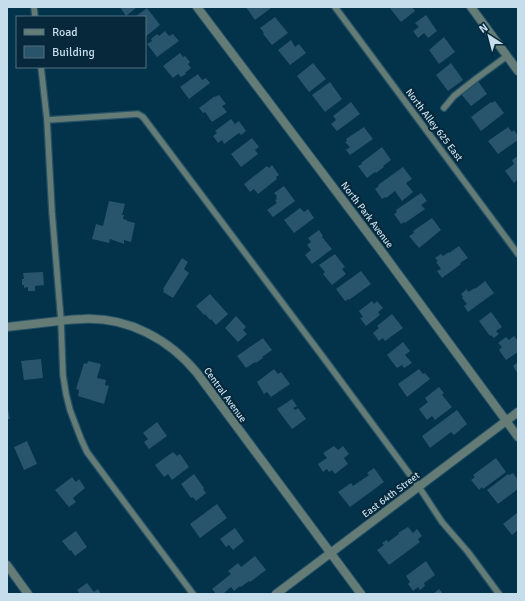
<svg xmlns="http://www.w3.org/2000/svg" width="525" height="601" font-family="Signika,sans-serif">
<rect width="100%" height="100%" fill="#02334a"/>
<path fill="#28546c" d="M120 7H137L126 16Z
M246 7H270L271 8 255 20Z
M389 7H412L415 11 401 22Z
M147 8 160 25 145 37V17H135Z
M426 15 437 31 428 38 424 33 418 38 413 31 419 27 415 23Z
M275 17 288 33 272 45 263 34 264 33 260 28Z
M165 31 169 36 173 34 179 41 157 57 147 44 152 41 151 39 157 34 159 36Z
M444 37 455 52 439 64 429 50Z
M291 40 295 47 299 44 306 53 290 65 278 50Z
M180 53 183 57 185 56 190 62 188 64 191 68 185 73 186 74 181 77 178 74 173 78 163 66Z
M313 63 326 79 309 92 297 76Z
M451 63 463 80 448 91 436 75Z
M198 74 202 80 206 78 210 83 189 99 180 87Z
M478 81 487 94 471 106 461 94Z
M330 82 342 99 325 112 312 95Z
M219 95 226 104 222 106 227 112 212 122 205 112 203 113 199 108 215 96V97Z
M495 101 504 113 481 131 471 117 491 102 492 103Z
M351 102 360 114 337 131 331 124 336 120 333 116Z
M231 119 235 124 239 121 246 131 241 135 239 133 224 144 222 140 218 143 213 136 217 133 215 131Z
M364 127 373 139 350 155 346 150 350 147 345 142 347 141 346 139Z
M508 127 512 132 514 130 518 136V140L498 154 488 141Z
M252 138 259 147 255 150 258 154 241 167 231 154Z
M382 147 391 160 383 166 384 167 376 173 375 172 367 178 358 166 362 164 361 163Z
M518 156V179L514 183 505 171 514 164 512 160Z
M272 165 279 175 276 177 277 179 258 194 254 189 250 192 244 184 267 166 269 168Z
M403 167 412 179 406 183 413 192 402 201 395 191 386 198 385 197 382 199 375 189 379 186 378 185Z
M284 186 295 201 273 217 267 210 277 203 275 200 277 199 276 197 277 196 274 193Z
M421 193 427 201 421 205 425 209 405 223 404 222 401 224 394 214 397 212 396 210Z
M109 201 125 204 122 215H124L123 219 127 220V221L135 223 131 242 124 240V244L110 239 109 243 92 239 96 224 103 226Z
M300 208 304 212 308 209 314 218 294 233 284 220Z
M432 218 441 230 419 248 409 236 414 233 413 231Z
M319 230 323 236 322 237 332 249 312 264 305 255 311 250 307 245 311 242 308 238Z
M459 246 468 258 460 263 461 264 442 278 437 271 441 269 436 262 438 261 435 258 441 254 443 256 449 252V253Z
M335 254 345 267 342 269 346 274 332 285 323 274 325 272 319 265Z
M182 258 188 262 184 269 189 273 173 298 163 292 164 290 163 289Z
M361 271 371 284 349 300V299L345 301 336 289Z
M43 272 44 285 35 286V291H28V287L24 288V285H22V279H24L23 273Z
M485 281 494 293 468 312 464 306 467 304 462 298 463 297 461 294 467 289 468 292 475 288V289Z
M210 294 228 314 216 325 211 319 210 320 205 314 204 315 196 306Z
M372 301 374 304 377 301 383 308 378 312 380 315 366 326 360 318 363 317 359 311Z
M491 312 502 327 496 331 499 334 494 338 491 335 490 336 479 321Z
M392 314 403 328 385 341 383 338 379 341 373 333 379 328 377 326Z
M236 316 246 327 243 330 247 334 238 342 225 328Z
M514 336 518 341V352L506 360 499 350 502 347 498 343 506 337 509 340Z
M263 338 272 350 262 357 263 358 256 363 255 362 246 368 237 356Z
M403 342 410 351 405 355 412 363 404 368 402 365 397 368 387 355Z
M41 359 43 378 24 380 21 361Z
M88 361 101 364 97 378 106 380 105 385 109 386 104 404 78 396 79 390 76 389 84 363 87 364Z
M518 362V374L513 366Z
M274 369 278 374 281 372 290 384 271 397 267 392 264 394 257 382Z
M419 369 423 374 425 373 430 379 407 397 398 384Z
M439 387 444 393 442 395 452 407 435 420 432 416 427 420 419 409 428 402 425 398Z
M292 399 297 406 293 408 295 410 298 408 306 419 292 429 277 409Z
M7 405 10 419H7Z
M457 410 467 424 454 435 451 432 430 448 422 436Z
M157 422 167 436 149 449 144 442 148 439 143 433Z
M27 441 37 464 24 470 14 447Z
M334 446 338 450 343 446 349 454 344 458 348 464 335 474 332 470 329 472 327 469 323 472 318 464 327 458 323 453Z
M173 452 177 456 180 454 189 467 172 480 168 474 164 477 155 465Z
M496 458 506 472 483 489 482 487 479 490 471 480 475 477 473 475Z
M374 468 384 482 350 507 338 492 351 483 353 486 369 475 367 473Z
M513 473 518 480V489L498 504 487 490 508 474 509 475Z
M194 474 204 488 203 489 206 493 196 501 193 497 191 498 181 484Z
M72 477 76 482 79 479 85 488 73 498 76 502 69 507 55 490Z
M217 504 227 518 200 538 190 524Z
M518 512V530L512 535 503 524Z
M408 527 413 533 417 529 422 536 418 539 420 542 389 565 377 550 384 545 382 543 387 540 388 542 399 534 398 533Z
M235 528 244 541 233 550 229 545 226 547 220 539Z
M76 531 87 547 75 556 71 550 70 551 62 541Z
M255 556 266 570 250 582 249 581 241 587 240 586 234 591 231 587 223 594H216L212 589 231 574 228 571 238 563 241 567Z
M426 561 435 575 424 583 425 586 420 590 418 587 413 591 408 584 410 582 406 576Z
M87 583 94 592 98 589 101 594H80L77 590Z
M439 589 443 594H433Z"/>
<g fill="none" stroke-linecap="round" stroke-linejoin="round">
<g stroke="#255267" stroke-width="8">
<path id="service" d="M34 7 35 17
M335 7 518 254
M41 67 47 120 52 212 61 321 63 375 66 394 70 410 81 439 87 452 110 483 193 594
M444 108 454 96 477 78 507 56
M47 120 138 114 143 117 323 357 419 487 442 522 468 552 499 594"/>
</g>
<g stroke="#255267" stroke-width="10">
<path id="minor" d="M197 7 382 252 518 437
M471 7 518 71
M7 327C24 325 41 323 59 321 67 320 75 319 83 319 128 317 169 339 197 373L361 594
M7 565 28 594
M276 594 518 412"/>
</g>
<use href="#service" stroke="#657c76" stroke-width="5.5"/>
<use href="#minor" stroke="#657c76" stroke-width="8"/>
</g>
<g text-anchor="middle" dominant-baseline="central" stroke-width="4" stroke-linejoin="round" paint-order="stroke">
<g font-size="10" fill="#c6ddec" stroke="#06283a">
<text transform="translate(434 125) rotate(53)">North Alley 625 East</text>
<text transform="translate(367 215) rotate(53)">North Park Avenue</text>
<text transform="translate(225 395) rotate(54)">Central Avenue</text>
<text transform="translate(391 495) rotate(-37)">East 64th Street</text>
</g>
</g>
<rect width="525" height="601" fill="none" stroke="#c6ddec" stroke-width="16"/>
<rect x="16" y="16" width="130" height="52" fill="#06283a" stroke="#537081"/>
<rect x="24" y="29" width="20" height="6" fill="#657c76" stroke="#537081"/>
<text x="52" y="36" font-size="12" fill="#c6ddec">Road</text>
<rect x="24" y="46" width="20" height="12" fill="#28546c" stroke="#537081"/>
<text x="52" y="56" font-size="12" fill="#c6ddec">Building</text>
<g transform="translate(489 36) rotate(324)" stroke="#06283a" stroke-width="3" paint-order="stroke">
<path d="M0-3L7 15L0 10L-7 15Z" fill="#c6ddec"/>
<text y="-6" font-size="11" font-weight="bold" text-anchor="middle" fill="#c6ddec">N</text>
</g>
</svg>
